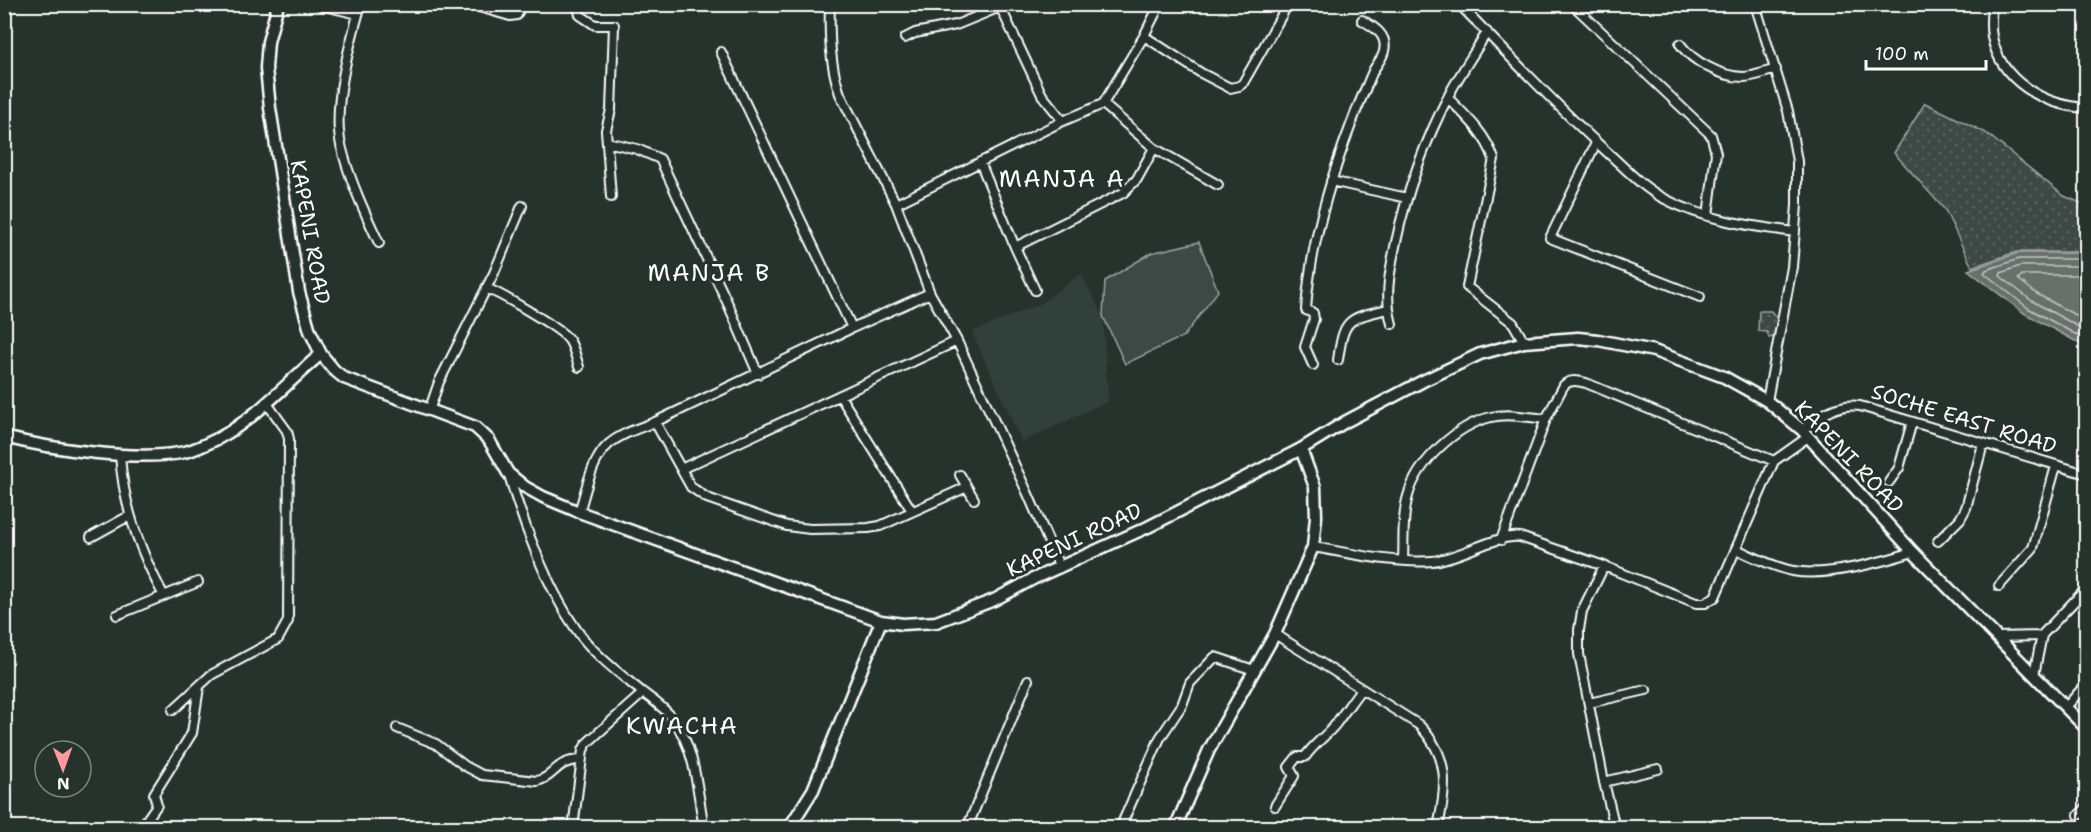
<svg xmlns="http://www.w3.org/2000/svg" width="2091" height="832" font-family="'Shantell Sans',sans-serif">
<defs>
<pattern id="grass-dots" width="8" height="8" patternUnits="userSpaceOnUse" patternTransform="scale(1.5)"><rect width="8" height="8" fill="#3e4944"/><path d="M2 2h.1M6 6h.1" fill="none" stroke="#5b6460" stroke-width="1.8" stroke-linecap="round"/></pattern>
</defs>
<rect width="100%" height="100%" fill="#26332d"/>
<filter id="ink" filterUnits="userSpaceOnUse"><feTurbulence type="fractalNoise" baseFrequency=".0167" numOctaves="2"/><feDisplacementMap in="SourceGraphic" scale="12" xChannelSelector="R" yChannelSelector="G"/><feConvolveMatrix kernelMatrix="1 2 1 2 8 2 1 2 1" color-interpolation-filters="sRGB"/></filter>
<g filter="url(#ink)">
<path fill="#333f3a" d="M1081 274 1103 316 1108 401 1022 442 972 332 1040 304Z"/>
<path fill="url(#grass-dots)" stroke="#9ea4a2" stroke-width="1.5" d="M1925 103 1986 133 2064 196 2086 205V252H2016L1972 267 1945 210 1894 153Z
M1759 311H1771L1777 319 1779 335 1769 338 1767 332 1758 331Z"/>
<path fill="#3e4944" stroke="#9ea4a2" stroke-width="1.5" d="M1199 242 1218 291 1184 336 1125 364 1103 316 1105 281 1151 253Z"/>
<path fill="#67706c" stroke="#a4a9a7" stroke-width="1.5" d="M2018 253H2086V347L2024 313 1968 270Z"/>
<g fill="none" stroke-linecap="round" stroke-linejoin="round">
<path stroke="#c2c6c4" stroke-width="1.5" d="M2086 259H2019L1986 270 1984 273 2028 308 2086 340
M2086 266H2020L2001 273 2000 276 2032 301 2086 331
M2086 275H2022L2018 279 2037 294 2086 321"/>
<g stroke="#fff" stroke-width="12">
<path id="minor" d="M316 4 358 14
M361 4C350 43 332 105 341 145 349 179 364 211 379 243
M469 4 510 16 517 15 521 4
M577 4 580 15 595 25H614L611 110 606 130 611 197
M830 4C829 35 830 65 840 94L896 204 930 293 957 341 1028 494 1060 568
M999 4 1042 95 1063 121
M1459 4C1508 54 1555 105 1607 152 1625 168 1642 187 1663 198 1704 220 1750 226 1795 232
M1572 4 1711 135 1716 153 1708 216
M1755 4 1788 111 1797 161V205L1792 267 1767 401
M1992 4C1991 15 1990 27 1992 37 2001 82 2044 105 2086 108
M2075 4 2086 7
M1144 36 1201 73 1230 88 1239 86 1243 83 1283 13 1286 4
M905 38 915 33 956 25 1000 7
M1680 44C1692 61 1721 77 1743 77 1754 77 1765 72 1776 69
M721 52 852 328
M1448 98C1467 117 1485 133 1494 159L1467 287 1513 323 1524 342
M1103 104 1154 148 1218 185
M607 142 637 149 660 159 728 304 758 374
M1596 143 1550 238 1700 297
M980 162 1015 247 1035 290
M1331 181 1407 198
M896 204 1063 121 1103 104 1144 36 1160 4
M1015 247 1123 193 1137 179 1154 148
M486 288C501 294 562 329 569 340 574 347 576 358 579 367
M1392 324C1384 296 1390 270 1396 242 1407 190 1426 139 1451 91 1462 71 1475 52 1487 32
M1338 360C1344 318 1347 319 1388 309
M1313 365 1305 347 1314 319 1313 313 1306 310C1310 246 1329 182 1352 122 1358 105 1366 88 1373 71 1376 65 1383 58 1384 51 1388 35 1374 27 1362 20
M840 396 912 511
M429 411 439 382 494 273 522 206
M655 422 691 487 707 498 787 526 810 529 868 528 880 526 967 487
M1802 430C1820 416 1835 403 1860 406L2086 474
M120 455C123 504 140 552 164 596
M681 469 957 341
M509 475C523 524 547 587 576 629 592 653 620 674 642 692 653 700 665 708 673 719 696 749 697 791 704 828
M960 475 974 499
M1889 482 1899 468 1912 422
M579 512C586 491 591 460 609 444 622 433 640 428 655 422L852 328 930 293
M91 537 129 516
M1501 540 1546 419 1564 385C1571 379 1578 381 1586 383L1774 461
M1938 541 1960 519 1966 508 1983 444
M1313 547C1349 553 1396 564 1432 561 1459 559 1496 534 1520 537L1604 566 1696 603H1705L1715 597 1774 461 1808 437
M1736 549C1754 557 1773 567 1793 571 1825 577 1881 562 1913 552
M1403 560C1404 539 1402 516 1408 496 1417 462 1457 425 1491 417 1508 413 1528 417 1546 419
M1604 566 1582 611 1579 630V654L1604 782 1615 828
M1999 586 2033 548 2056 466
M117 615 198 582
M1275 634 1419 725C1451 758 1446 786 1438 828
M1996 637 2042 636
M2034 675 2042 635 2086 589
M1589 703 1646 690
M2067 706 2086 684
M173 710 211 675 278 639 288 621 289 439 287 431 266 402
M397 728 436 744 465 766 482 775 537 781C557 776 553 761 581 760
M1604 782 1658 769
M1275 806 1294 776 1289 767 1297 757H1305C1313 745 1326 736 1335 725 1344 713 1352 701 1361 689
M2079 815 2086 808
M141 828 157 805 154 794 192 733 199 687
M573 828 583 750 587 743 643 693
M967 828 1028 680
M1120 828 1160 738 1182 705 1190 683 1215 657 1254 670"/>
</g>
<g stroke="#fff" stroke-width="15">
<path id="tertiary" d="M4 437C51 449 139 462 185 452 197 449 209 443 219 438 256 418 289 381 321 354
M1175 828 1209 750 1275 634 1313 547 1316 517 1315 487 1301 449"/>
</g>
<g stroke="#fff" stroke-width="15">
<path id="secondary" d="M278 4 268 42 266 68 270 108 299 292 310 331 321 354 334 370 344 378 475 427 489 440 508 473 525 487 543 497 579 512 881 621 903 624 936 622 994 600 1033 579 1148 527 1301 449 1345 422 1423 381 1480 354 1524 342 1578 338 1598 340 1654 351 1724 377 1767 401 1802 430 1913 552 2086 728
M789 828 813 790 881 621"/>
</g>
<use href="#minor" stroke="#26332d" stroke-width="8"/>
<use href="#tertiary" stroke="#26332d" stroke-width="10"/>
<use href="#secondary" stroke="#26332d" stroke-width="10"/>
</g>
</g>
<g text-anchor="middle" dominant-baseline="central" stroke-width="6" stroke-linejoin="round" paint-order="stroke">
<g font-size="21" fill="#fff" stroke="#26332d">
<text transform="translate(310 232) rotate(80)">KAPENI ROAD</text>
<text transform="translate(1964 419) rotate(17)">SOCHE EAST ROAD</text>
<text transform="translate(1849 457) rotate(46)">KAPENI ROAD</text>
<text transform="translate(1074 540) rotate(-25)">KAPENI ROAD</text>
</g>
<g font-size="24" letter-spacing="1.5" fill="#fff" stroke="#26332d">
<text x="1062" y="179">MANJA A</text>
<text x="709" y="273">MANJA B</text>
<text x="682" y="726">KWACHA</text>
</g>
</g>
<rect width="2091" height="832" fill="none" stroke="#26332d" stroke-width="24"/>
<rect x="12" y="12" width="2067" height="808" fill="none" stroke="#fff" stroke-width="2" filter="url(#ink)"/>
<g transform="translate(63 769) rotate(179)"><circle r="28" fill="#26332d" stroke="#7d8581" stroke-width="1.5"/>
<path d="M0-4.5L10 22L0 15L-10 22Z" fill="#ff9aa2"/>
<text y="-9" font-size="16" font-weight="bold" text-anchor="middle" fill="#ffffff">N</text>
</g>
<path d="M1866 60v9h120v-9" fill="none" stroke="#ffffff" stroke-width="3"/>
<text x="1875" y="60" font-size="18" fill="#ffffff" stroke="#26332d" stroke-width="4.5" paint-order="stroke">100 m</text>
</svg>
